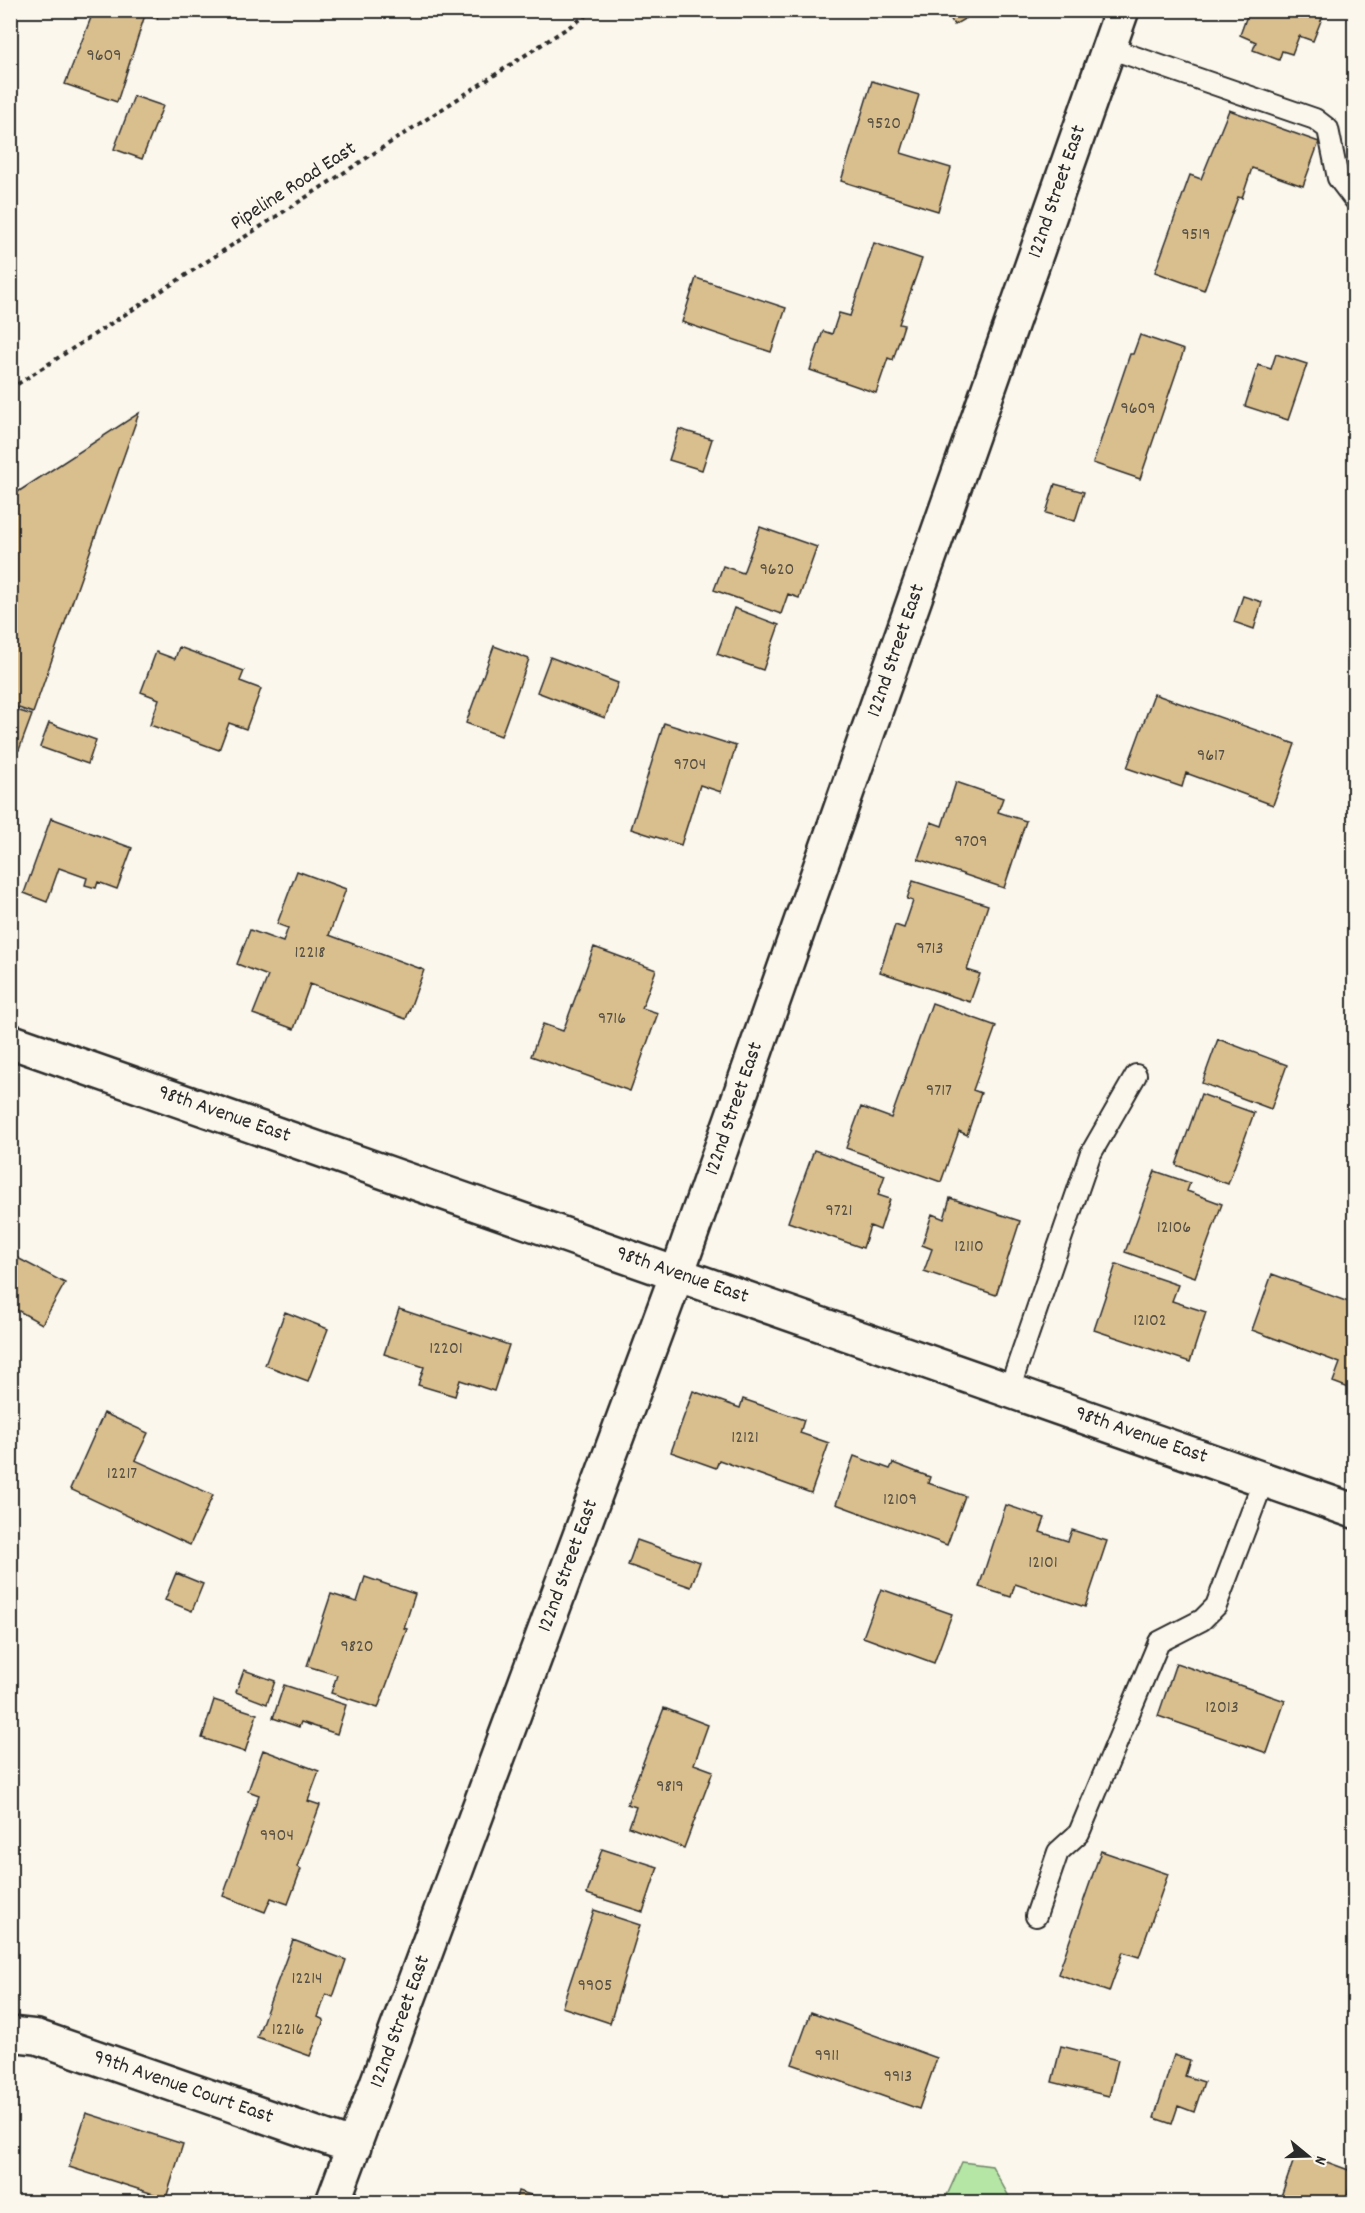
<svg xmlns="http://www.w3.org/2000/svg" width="1365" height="2213" font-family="Dekko,sans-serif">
<rect width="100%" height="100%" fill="#fbf7ec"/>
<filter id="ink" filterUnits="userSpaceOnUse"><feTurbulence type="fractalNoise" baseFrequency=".0167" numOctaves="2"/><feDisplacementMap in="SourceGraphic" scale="12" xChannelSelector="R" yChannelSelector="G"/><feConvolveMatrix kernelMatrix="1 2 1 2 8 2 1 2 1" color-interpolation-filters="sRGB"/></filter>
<g filter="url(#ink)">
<path fill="#b5e6a5" stroke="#708868" stroke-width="1.5" d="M962 2162 992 2166 1012 2202H944Z"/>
<path fill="#d9be8e" stroke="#2b2b2b" stroke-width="1.5" d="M94 10H160L157 19 145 15 117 102 65 84Z
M946 10H980L954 25Z
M1249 10H1309L1308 14 1322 18 1313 41 1299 36 1292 54 1282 51 1279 60 1253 50 1256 42 1240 35Z
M872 81 919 95 901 153 951 168 938 211 841 181Z
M134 96 163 106 142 159 114 149Z
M1229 110 1319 142 1303 186 1252 168 1242 198 1238 197 1204 290 1155 272 1190 175 1201 179Z
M874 243 922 259 899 324 904 325 893 360 888 358 876 393 810 370 823 331 832 334 839 313 850 316Z
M696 278 786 308 771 352 682 322Z
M1140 335 1184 350 1140 479 1093 463 1130 354H1133Z
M1276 354 1307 364 1288 420 1245 406 1258 365 1271 369Z
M139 413 33 713 10 705V497Z
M679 429 712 439 702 470 669 460Z
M1055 484 1084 492 1075 521 1046 513Z
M760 527 817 547 799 598 788 594 781 614 714 590 723 566 743 573Z
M1243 596 1262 602 1254 629 1234 622Z
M734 608 779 625 763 670 717 654Z
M1354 617V636L1349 634Z
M494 646 529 659 501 736 466 723Z
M179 647 244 671 240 681 261 689 246 729 229 723 219 750 150 725 159 699 141 692 156 652 175 659Z
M550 657 618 683 605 718 537 692Z
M1154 694 1295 744 1273 805 1186 773 1182 787 1127 768Z
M10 708 32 715 19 750 10 747Z
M49 723 96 740 88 764 40 747Z
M664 723 736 746 721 792 700 785 681 845 631 829Z
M956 782 1003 798 998 812 1026 821 1004 888 918 859 931 822 942 826Z
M51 818 132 848 117 889 98 882 96 888 85 885 87 878 59 868 47 902 24 893Z
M297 871 346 889 329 935 424 970 406 1019 310 984 294 1029 253 1014 268 976 237 964 250 930 283 942 288 928 277 924Z
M913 881 988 905 967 970 980 974 970 1002 880 972 895 925 904 928 913 901 907 899Z
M594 947 656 970 642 1008 658 1013 630 1091 531 1056 543 1024 563 1031Z
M932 1003 996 1026 973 1090 981 1093 967 1135 959 1131 941 1182 846 1148 861 1107 891 1118Z
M1218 1039 1287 1065 1271 1109 1202 1083Z
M1201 1094 1254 1113 1228 1184 1176 1165Z
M814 1150 885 1175 878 1195 890 1199 880 1230 870 1226 863 1248 788 1222Z
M1155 1171 1190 1183 1187 1191 1222 1204 1195 1277 1125 1252Z
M950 1198 1020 1221 996 1295 924 1271 932 1249 922 1245 932 1214 944 1219Z
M10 1254 65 1283 42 1324 10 1306Z
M1116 1264 1178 1285 1172 1301 1206 1312 1190 1362 1094 1330Z
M1272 1274 1354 1304V1390L1333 1382 1340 1363 1252 1330Z
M399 1309 509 1345 494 1391 460 1380 455 1396 418 1385 424 1367 384 1354Z
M285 1312 328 1329 308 1381 265 1365Z
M693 1391 740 1408 743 1399 804 1420 800 1433 829 1443 811 1493 719 1460 716 1468 671 1452Z
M104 1413 148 1433 135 1460 213 1495 190 1545 70 1489Z
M854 1456 890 1469 893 1463 930 1477 928 1483 965 1496 947 1545 836 1504Z
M1006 1505 1045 1518 1040 1532 1068 1541 1072 1530 1107 1541 1085 1607 1015 1584 1011 1597 979 1587Z
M637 1540 700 1562 691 1587 628 1565Z
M176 1573 203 1584 192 1611 165 1600Z
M365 1577 415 1594 404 1628 407 1629 378 1708 331 1693 337 1675 307 1666 331 1594 357 1602Z
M881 1589 952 1614 934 1663 863 1637Z
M1176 1663 1285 1701 1267 1753 1158 1716Z
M244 1670 275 1681 267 1704 236 1692Z
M284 1685 346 1705 337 1734 301 1722 299 1727 273 1718Z
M214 1700 257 1714 245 1752 202 1738Z
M664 1708 708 1725 694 1764 713 1771 684 1848 629 1827 636 1807 627 1804Z
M263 1750 319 1771 308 1801 320 1805 297 1867 301 1869 288 1904 271 1898 265 1912 223 1896 259 1795 248 1791Z
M602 1849 658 1867 643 1912 587 1894Z
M1101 1851 1168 1874 1139 1957 1123 1952 1109 1992 1058 1974Z
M594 1910 640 1925 610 2023 562 2007Z
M293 1940 346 1960 333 1997 326 1994 318 2017 324 2020 310 2056 257 2037Z
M811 2012 937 2058 919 2109 792 2064Z
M1061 2046 1118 2060 1109 2096 1052 2082Z
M1174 2055 1190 2060 1185 2076 1204 2082 1194 2112 1178 2106 1172 2124 1154 2118Z
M86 2113 183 2144 166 2198 69 2167Z
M1297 2151 1354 2172 1345 2202H1279Z
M518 2191 553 2202H515Z"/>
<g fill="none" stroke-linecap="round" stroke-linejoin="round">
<g stroke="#2b2b2b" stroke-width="24">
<path id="service" d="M1109 48 1315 119 1328 129 1338 178 1354 199
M1009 1390 1090 1155 1136 1075
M1036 1916 1058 1852 1079 1833 1159 1642 1202 1620 1216 1606 1264 1479"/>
</g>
<g stroke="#2b2b2b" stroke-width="38">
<path id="minor" d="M10 1041 1354 1511
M10 2034 37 2037 354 2147
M333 2202 677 1274 1122 10"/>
</g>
<path stroke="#2b2b2b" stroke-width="4" stroke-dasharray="4.5 4.5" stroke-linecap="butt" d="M10 389 595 10"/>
<use href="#service" stroke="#fbf7ec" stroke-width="20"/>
<use href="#minor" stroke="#fbf7ec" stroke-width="33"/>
</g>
</g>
<g text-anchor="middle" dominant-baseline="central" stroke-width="4.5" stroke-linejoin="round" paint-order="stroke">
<g font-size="18" fill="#565044">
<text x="104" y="56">9609</text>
<text x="884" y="124">9520</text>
<text x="1196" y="235">9519</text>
<text x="1138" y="409">9609</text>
<text x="777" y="570">9620</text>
<text x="1211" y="756">9617</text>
<text x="690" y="765">9704</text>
<text x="971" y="842">9709</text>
<text x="930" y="949">9713</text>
<text x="310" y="953">12218</text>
<text x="612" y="1019">9716</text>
<text x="939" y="1091">9717</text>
<text x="839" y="1211">9721</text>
<text x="1174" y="1228">12106</text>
<text x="969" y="1247">12110</text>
<text x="1150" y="1321">12102</text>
<text x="446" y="1349">12201</text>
<text x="745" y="1438">12121</text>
<text x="122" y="1474">12217</text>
<text x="900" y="1500">12109</text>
<text x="1043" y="1563">12101</text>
<text x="357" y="1647">9820</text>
<text x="1222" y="1708">12013</text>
<text x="670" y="1787">9819</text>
<text x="277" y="1836">9904</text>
<text x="307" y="1979">12214</text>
<text x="595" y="1986">9905</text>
<text x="288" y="2030">12216</text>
<text x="827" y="2056">9911</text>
<text x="898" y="2077">9913</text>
</g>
<g font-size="21" fill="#2b2b2b" stroke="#fbf7ec">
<text transform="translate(294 187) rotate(-33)">Pipeline Road East</text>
<text transform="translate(1058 192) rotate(-71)">122nd Street East</text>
<text transform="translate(897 651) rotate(-71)">122nd Street East</text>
<text transform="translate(735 1109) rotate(-71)">122nd Street East</text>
<text transform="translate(224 1115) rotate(19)">98th Avenue East</text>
<text transform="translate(682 1276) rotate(19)">98th Avenue East</text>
<text transform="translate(1141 1436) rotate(19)">98th Avenue East</text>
<text transform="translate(569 1566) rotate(-70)">122nd Street East</text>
<text transform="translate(401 2022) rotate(-70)">122nd Street East</text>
<text transform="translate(183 2088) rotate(19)">99th Avenue Court East</text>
</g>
</g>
<rect width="1365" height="2213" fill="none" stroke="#fbf7ec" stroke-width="36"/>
<rect x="18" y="18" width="1329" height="2177" fill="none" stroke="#2b2b2b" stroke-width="2" filter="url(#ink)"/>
<g transform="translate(1308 2156) rotate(109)" stroke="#fbf7ec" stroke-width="4.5" paint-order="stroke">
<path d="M0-4.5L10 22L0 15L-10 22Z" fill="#2b2b2b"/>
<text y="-9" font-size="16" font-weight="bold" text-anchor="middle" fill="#2b2b2b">N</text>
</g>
</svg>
